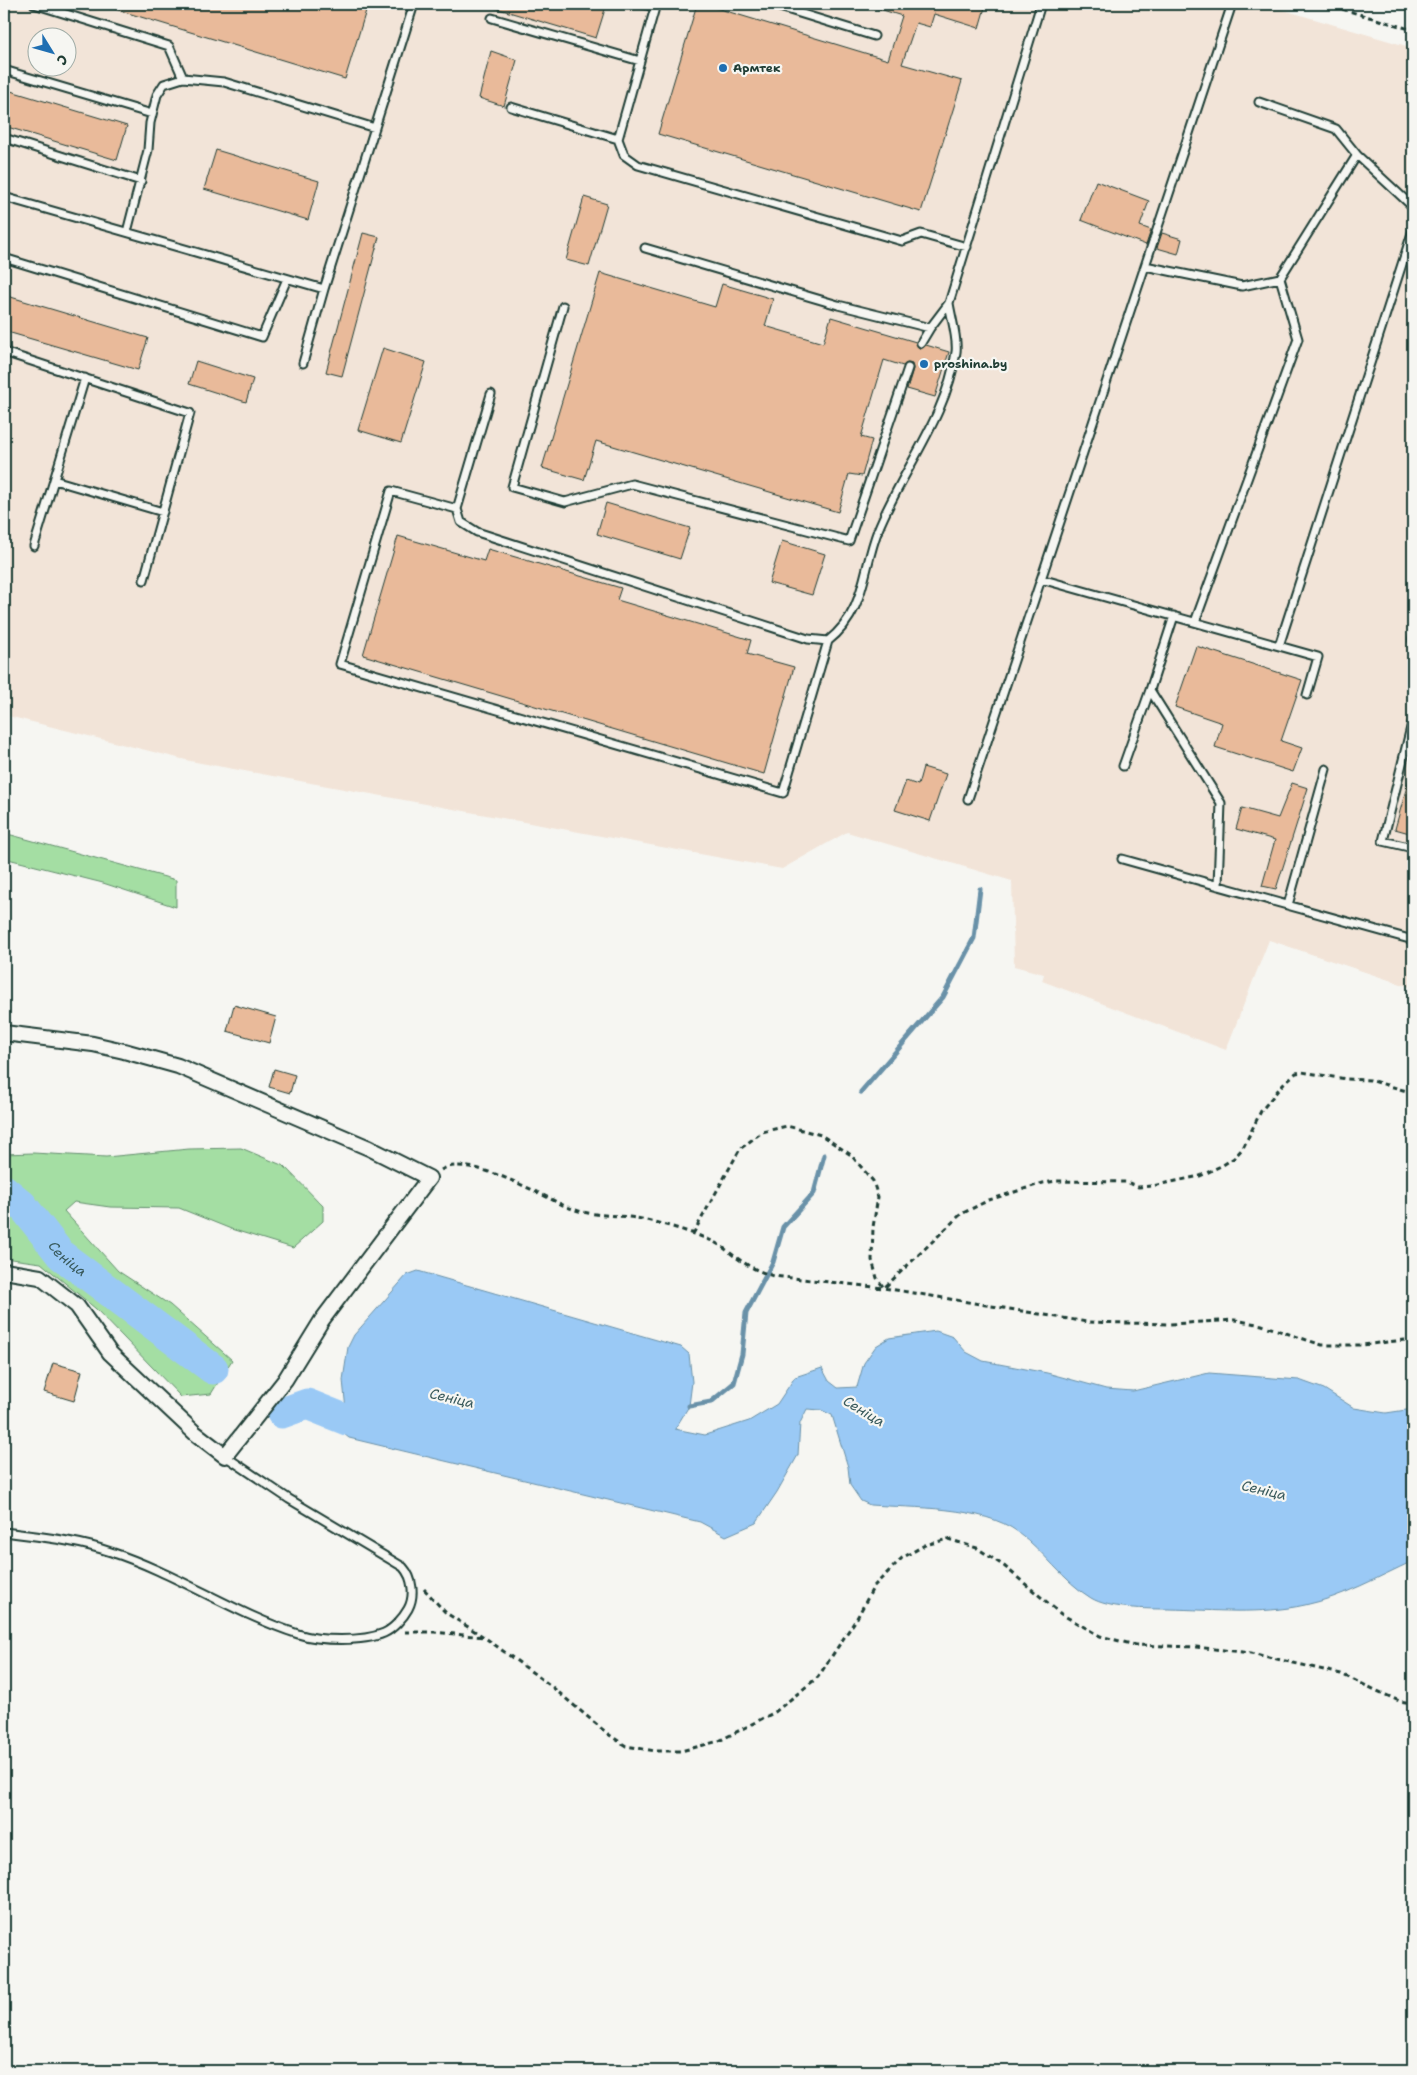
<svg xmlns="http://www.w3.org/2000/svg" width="1417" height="2075" font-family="'Shantell Sans',sans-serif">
<rect width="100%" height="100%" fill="#f6f6f2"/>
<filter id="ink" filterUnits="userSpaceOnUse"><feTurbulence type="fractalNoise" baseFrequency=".02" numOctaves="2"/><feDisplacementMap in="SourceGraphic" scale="10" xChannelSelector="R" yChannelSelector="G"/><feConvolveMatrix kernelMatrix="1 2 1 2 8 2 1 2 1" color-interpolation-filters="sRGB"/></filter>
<g filter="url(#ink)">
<path fill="#f2e4d8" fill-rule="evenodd" d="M4 4H1263L1413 48V988L1269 940 1226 1050 1042 981 1044 974 1014 966 1012 881 847 832 782 869 190 761 4 715ZM38 38H68V68H38Z"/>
<path fill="#a4dea3" stroke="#628e6c" d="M4 833 176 880V907L103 883 4 858Z
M241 1148 284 1166 323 1206V1221L293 1248 231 1229 179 1208 110 1207 74 1202 64 1211 118 1271 170 1305 232 1360 211 1394 181 1397 96 1309 41 1263 4 1258V1154L33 1153 106 1157 189 1149Z"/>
<path fill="#9ac9f5" stroke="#6991a8" d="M418 1271 681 1347 689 1354 692 1382 689 1406 675 1429 705 1435 749 1421 777 1404 795 1377 822 1368 829 1381 838 1388 857 1387 864 1363 876 1346 889 1338 936 1331 953 1337 966 1352 983 1361 1047 1373 1106 1389 1133 1391 1209 1373 1299 1380 1324 1389 1354 1408 1386 1413 1413 1409V1561C1378 1577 1343 1597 1305 1605 1260 1615 1214 1610 1169 1609 1147 1609 1109 1609 1091 1598 1063 1581 1044 1551 1018 1532 983 1506 913 1508 870 1505L861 1501 850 1485 848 1467 832 1415 821 1410 807 1409 800 1423 798 1455 777 1492 756 1523 726 1536 700 1522 349 1438 344 1434 347 1420 343 1380 348 1347 354 1335 407 1275Z"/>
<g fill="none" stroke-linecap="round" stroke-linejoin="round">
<path stroke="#6991a8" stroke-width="5" d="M861 1092 943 997 974 938 980 889
M689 1406 711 1402 734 1383 742 1354 746 1313 773 1262 783 1227 814 1193 824 1155"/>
<g stroke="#9ac9f5" stroke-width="31">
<path id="s1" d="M4 1190 22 1205 61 1255 213 1369"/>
<path d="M282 1413 307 1404 347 1420 386 1402"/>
</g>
</g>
<path fill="#e9ba9a" stroke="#1f3d34" d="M108 4H368L345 79 108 7Z
M493 4H598L606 6 596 38 492 7Z
M697 4H703L888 60 902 16 873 7V4H986L979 28 934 14 930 27 916 23 902 64 962 81 921 212 658 134Z
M491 51 517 60 504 106 479 98Z
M4 89 127 126 117 160 4 126Z
M216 150 319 181 308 220 204 189Z
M1096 181 1149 201 1140 226 1151 230 1146 245 1081 220Z
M584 197 607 204 589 266 566 260Z
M363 233 379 237 342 376 326 372Z
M1162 233 1182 239 1178 254 1157 248Z
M600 273 715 307 722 284 773 299 765 326 823 343 831 317 916 342 919 348H923L926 345 949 352 935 397 907 389 913 369 912 364 907 363 903 366 884 360 861 437 872 440 862 476 849 474 838 512 596 441 584 480 542 468Z
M4 295 148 338 138 370 4 331Z
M383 348 426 362 401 443 358 430Z
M196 361 253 379 246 402 189 384Z
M606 503 690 528 680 559 597 534Z
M398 536 484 561 488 549 621 588 617 600 751 640 747 654 794 667 764 774 363 655Z
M782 541 825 554 812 595 769 583Z
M1196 646 1302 680 1281 741 1302 748 1293 772 1215 747 1222 723 1175 707Z
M923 767 946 774 930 821 895 810 906 781 918 785Z
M1409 779H1413V834L1395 829Z
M1292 783 1308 788 1276 889 1262 886 1275 840 1236 829 1242 808 1278 818Z
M234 1005 276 1017 269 1043 227 1031Z
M274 1069 295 1075 290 1093 269 1087Z
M53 1363 82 1371 74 1401 44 1392Z"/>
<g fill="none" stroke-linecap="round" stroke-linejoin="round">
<g stroke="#1f3d34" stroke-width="11">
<path id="lane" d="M34 4 169 46 183 78
M643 4 655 7
M656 4 618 139 624 155 638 165 902 241 921 234 967 247
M770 4 874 36
M492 18 640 61
M4 70 152 114
M1259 102 1336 129 1357 155
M511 107 618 139
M4 138 141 181
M4 197 324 289 414 4
M127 232 148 150 150 123 157 95 164 84 183 78 224 82 375 128
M645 248 838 305 930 328 949 303 1041 4
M4 258 262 337 287 279
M1145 266 1242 286 1280 278 1298 339 1195 622
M1280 278 1357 155 1413 207
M563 306 512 487 565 502 632 484 849 541 908 368
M921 343 930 328
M4 352 190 413 144 580
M303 363 324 289
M491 394 457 509 461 522 477 532 808 639 828 641C866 611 862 571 878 530 902 470 947 417 956 352 958 339 951 317 949 303
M54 480 163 512
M457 509 391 491 340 664 783 793 828 641
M34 546 85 378
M1041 579 1279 646 1413 230
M1174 616 1150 690 1221 803 1218 886
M1413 641V638
M1279 646 1318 657 1307 695
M1413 719 1383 841 1413 848
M1123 766 1150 690
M968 799 1232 4
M1122 859 1413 940
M1288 905 1326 769
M4 1532C40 1537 76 1540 111 1552 176 1573 233 1613 298 1634 319 1641 363 1642 384 1633 393 1629 403 1618 408 1609 415 1596 413 1578 403 1567L289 1499 225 1456"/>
</g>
<g stroke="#1f3d34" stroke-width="18">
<path id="street" d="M4 1033 93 1044 124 1051 178 1066 369 1148 429 1178 322 1320 285 1380 225 1456 195 1433 110 1353 77 1306 40 1277 4 1271"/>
</g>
<path stroke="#1f3d34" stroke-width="3" stroke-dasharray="5 4" stroke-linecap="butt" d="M1325 4 1413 30
M441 1170C468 1153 539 1194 565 1206 589 1217 611 1214 636 1218 655 1221 695 1233 712 1241 723 1246 733 1256 743 1262 753 1269 763 1273 774 1276L884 1288 1087 1322 1170 1324 1235 1320 1262 1325 1322 1345H1362L1405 1340 1413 1341
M693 1234 740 1149 762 1132 787 1126 821 1135 851 1155 873 1181 878 1197 873 1227 872 1260 877 1278 884 1288 961 1214 989 1200 1043 1183 1057 1181 1127 1182 1138 1187 1152 1186 1200 1176 1223 1165 1234 1158 1243 1148 1261 1111 1283 1084 1296 1073 1302 1072 1346 1079 1370 1080 1413 1093
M424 1589 446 1613 484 1637 551 1686 608 1734 626 1746 655 1751H681L719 1741 775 1712 818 1677 857 1618 874 1586 902 1558 925 1545 948 1539 977 1548 1004 1566 1061 1614 1100 1636 1135 1645 1196 1647 1251 1653 1341 1674 1399 1701 1413 1703
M405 1632H434L484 1637"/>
<use href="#lane" stroke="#f6f6f2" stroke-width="7"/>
<use href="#street" stroke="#f6f6f2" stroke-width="14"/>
</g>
</g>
<g fill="#1f6fb2" stroke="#f6f6f2" stroke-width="2">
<circle cx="723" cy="68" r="5"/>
<circle cx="924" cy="364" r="5"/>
</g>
<g text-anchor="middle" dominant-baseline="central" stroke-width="4.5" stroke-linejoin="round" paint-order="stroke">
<g font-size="12" font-weight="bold" fill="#1f3d34" stroke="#f6f6f2" text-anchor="start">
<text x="733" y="68">Армтек</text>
<text x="934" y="364">proshina.by</text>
</g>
<g font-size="14" font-style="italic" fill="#38595b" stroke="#f6f6f2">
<text stroke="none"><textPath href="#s1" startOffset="94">Сеніца</textPath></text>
<text transform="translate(452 1398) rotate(13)">Сеніца</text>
<text transform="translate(864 1411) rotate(31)">Сеніца</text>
<text transform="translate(1264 1490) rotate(13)">Сеніца</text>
</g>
</g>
<rect width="1417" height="2075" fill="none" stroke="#f6f6f2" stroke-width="20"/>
<rect x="10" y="10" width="1397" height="2055" fill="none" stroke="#1f3d34" stroke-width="2" filter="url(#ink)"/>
<g transform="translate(52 52) rotate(127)"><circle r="24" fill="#f6f6f2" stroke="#a0aca6"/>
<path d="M0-4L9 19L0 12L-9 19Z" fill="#1f6fb2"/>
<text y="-8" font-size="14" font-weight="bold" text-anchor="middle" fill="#1f3d34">С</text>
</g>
</svg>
